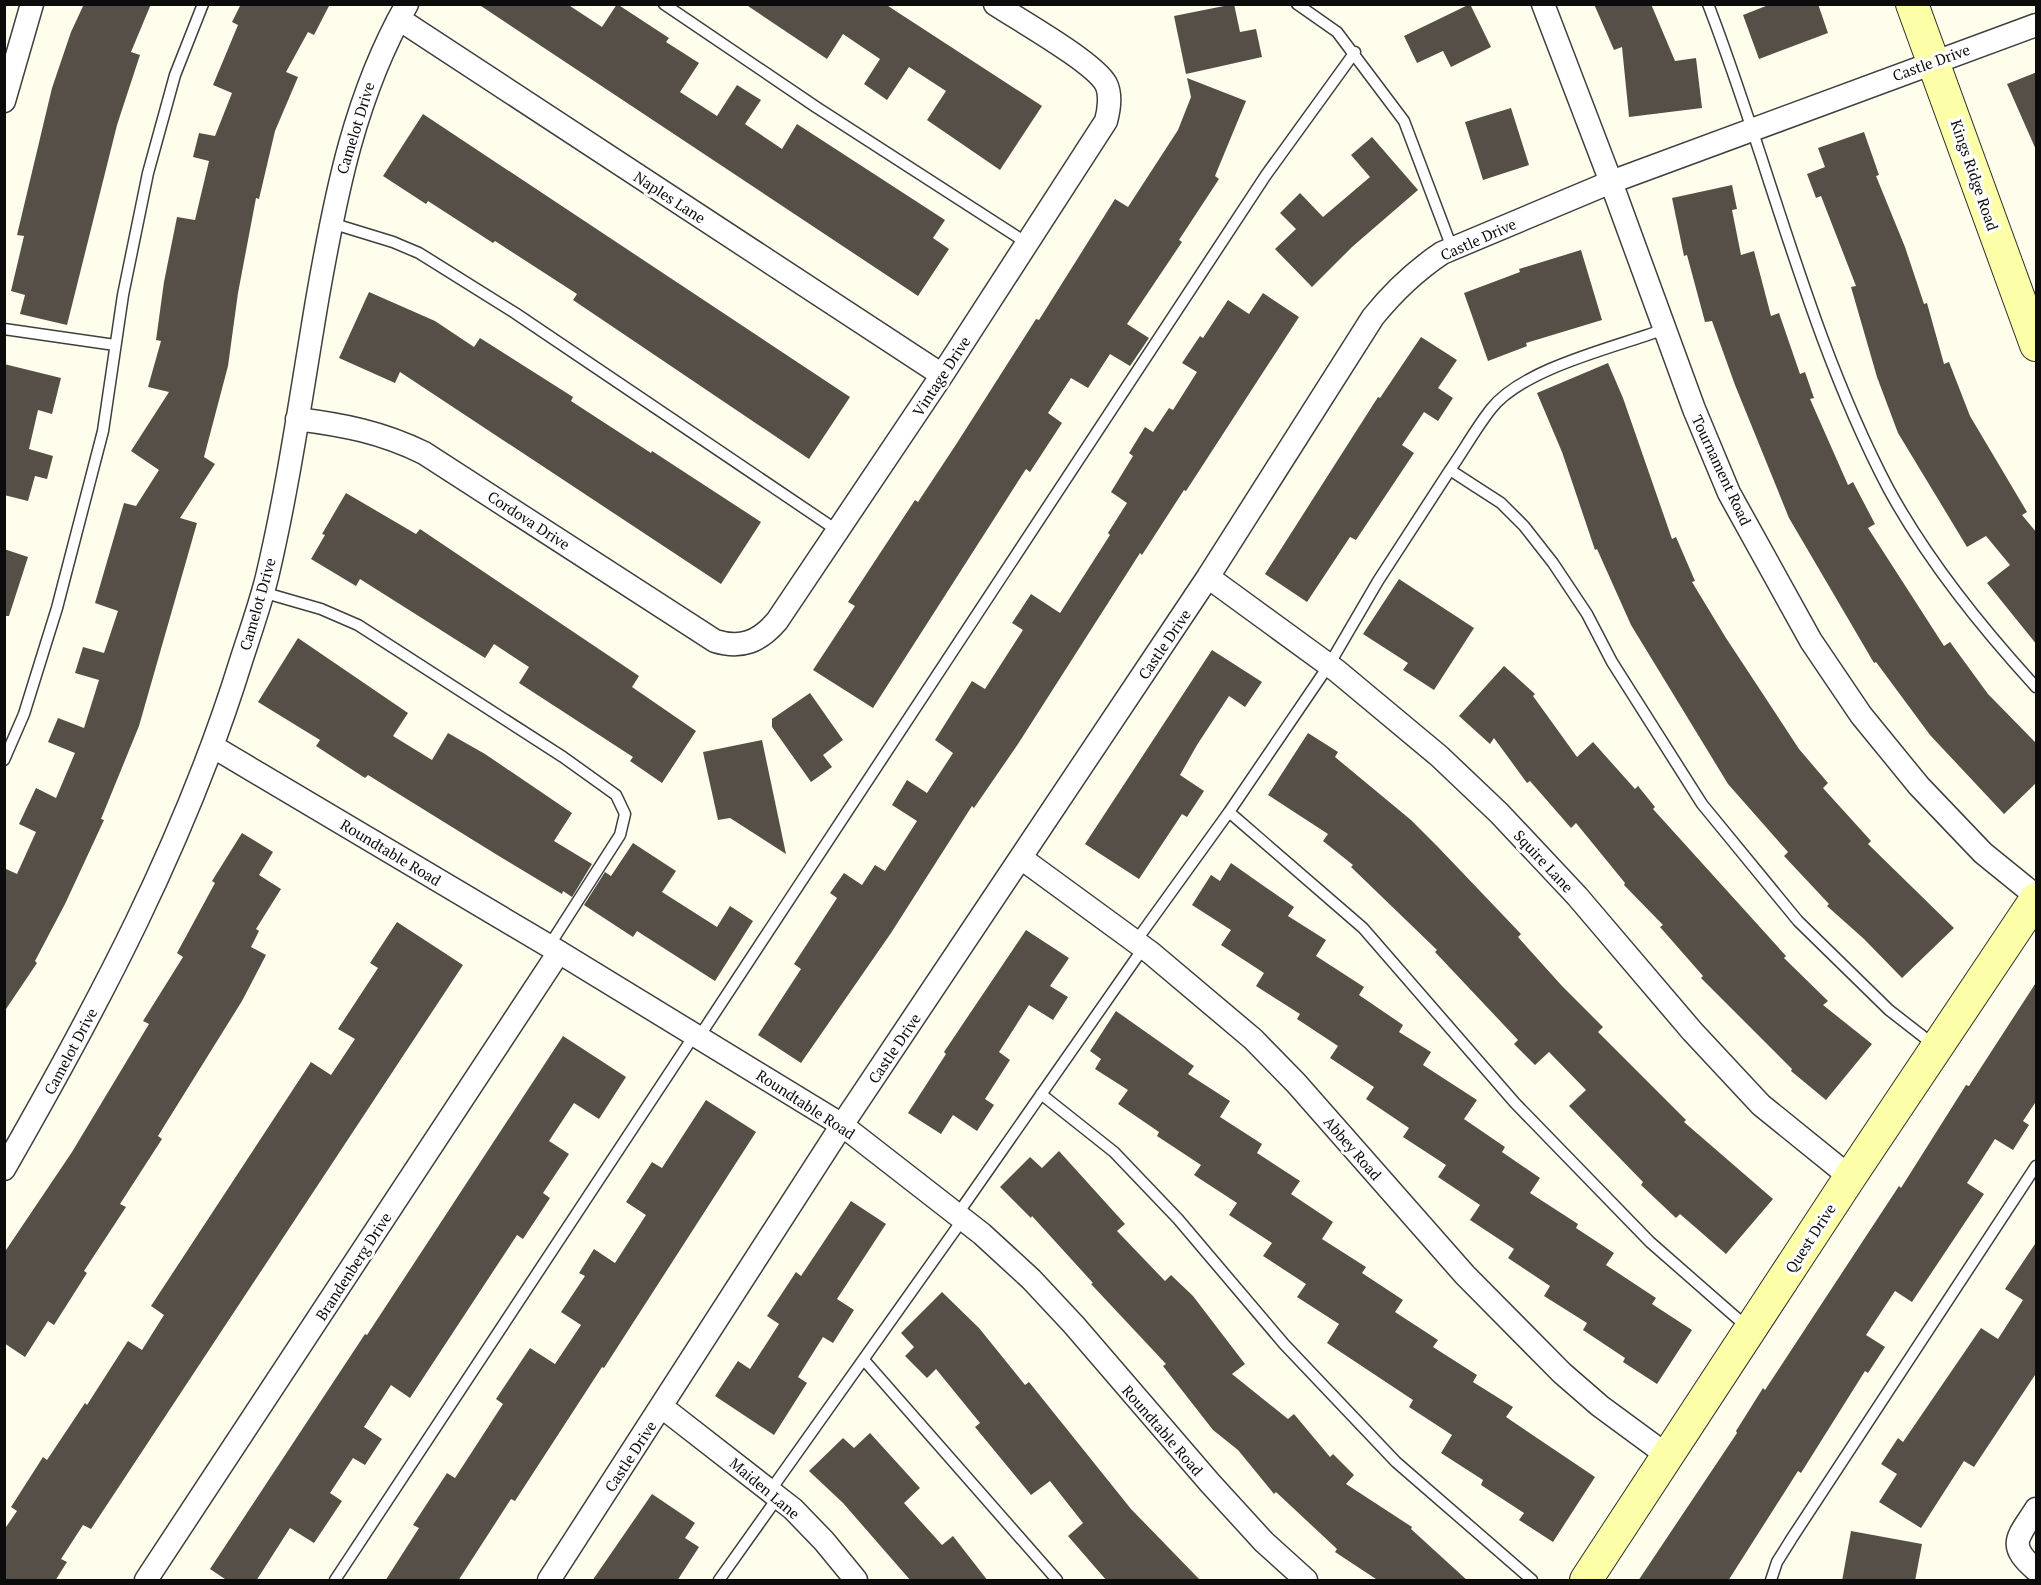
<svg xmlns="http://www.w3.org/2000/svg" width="2041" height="1585" font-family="'PT Serif',serif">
<rect width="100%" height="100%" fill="#fffeec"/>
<path fill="#554f48" d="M84 4H151L131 52 140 55 117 125 67 325 20 314 25 295 11 291 24 236 17 235 52 88 71 32Z
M241 4H330L314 35 308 32 286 72 298 77 275 131 259 199 256 198 238 293 228 366 204 457 215 464 180 518 197 523 139 726 101 819 104 820 65 904 35 961 37 963 4 1012V868L17 874 36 832 19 824 36 788 56 798 75 753 48 742 58 718 84 728 99 680 75 673 83 647 104 653 118 611 95 603 124 503 136 506 159 470 131 451 169 392 148 387 161 341 156 340 164 282 177 217 195 220 209 161 193 157 199 133 215 136 232 93 213 85 238 25 232 22Z
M478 4H567L602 27 617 4 669 38 666 42 699 63 680 92 717 116 737 85 761 100 745 124 782 149 797 124 945 220 933 238 949 249 918 296Z
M745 4H885L1042 106 1000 170 927 120 946 91 909 67 887 100 864 84 880 59 843 34 827 59Z
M1234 4 1240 32 1256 29 1262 57 1186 74 1174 16Z
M1470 4 1491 47 1451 67 1443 51 1417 63 1404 36Z
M1594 4H1651L1675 61 1696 58 1702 108 1629 117 1622 47 1614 50Z
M1771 4H1818L1828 33 1759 59 1743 15Z
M2037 72V152L2007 84Z
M1187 78 1246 101 1215 176 1219 179 1179 240 1182 242 1127 324 1149 338 1130 366 1110 354 1088 388 1071 378 1048 413 1062 423 1030 472 1026 469 873 708 813 670 855 606 848 602 915 500 918 502 957 443 1036 319 1039 320 1115 199 1128 207 1178 130 1191 97Z
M1511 108 1529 165 1483 180 1465 122Z
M423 114 850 397 809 459 573 300 577 294 495 241 493 243 428 201 426 204 383 176Z
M1864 132 1879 175 1876 176 1905 247 1924 304 1927 303 1944 364 1949 362 1970 416 2027 512 2022 515 2037 533V645L1987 583 2010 565 1986 536 1967 547 1898 433 1877 377 1851 287 1856 286 1821 196 1816 198 1807 174 1825 167 1818 148Z
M1372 137 1418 190 1352 247 1312 287 1275 249 1296 229 1280 213 1300 193 1323 217 1370 177 1351 155Z
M1732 185 1737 209 1732 210 1741 255 1754 251 1771 316 1779 313 1800 374 1805 372 1814 398 1810 399 1848 485 1853 482 1875 524 1868 528 1944 646 1950 642 1988 694 2037 744V782L2004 814 1930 735 1876 662 1874 663 1789 518 1735 385 1712 321 1705 322 1687 255 1684 256 1672 198Z
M1581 250 1602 320 1526 343 1527 346 1488 361 1464 293 1520 272 1519 269Z
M369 292 435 321 474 347 480 338 573 397 571 401 651 453 652 451 761 522 721 584 400 372 395 383 339 358Z
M1263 293 1299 317 1186 491 1184 490 1142 555 1140 553 1018 744 974 808 972 806 891 933 801 1063 758 1035 801 969 794 964 837 898 830 893 844 873 862 885 875 865 885 871 917 821 892 805 907 780 927 793 953 753 935 740 972 681 985 689 1023 630 1012 623 1031 594 1060 613 1110 535 1108 533 1127 503 1111 492 1133 456 1129 453 1145 427 1153 432 1169 408 1173 410 1197 372 1182 363 1200 336 1203 338 1228 300 1249 314Z
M1421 337 1457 360 1438 388 1453 398 1438 421 1424 412 1402 445 1414 453 1356 540 1350 537 1307 602 1265 574 1378 397 1380 398Z
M1608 363 1623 398 1672 539 1676 537 1695 581 1692 582 1726 638 1799 749 1828 783 1823 788 1871 841 1868 844 1954 928 1902 978 1864 939 1827 906 1829 904 1784 856 1788 852 1728 784 1631 625 1597 549 1595 550 1562 452 1537 393Z
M4 364 61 378 52 414 38 410 29 449 53 456 47 479 35 476 28 501 4 495Z
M346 493 416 534 420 529 639 676 632 687 696 731 662 783 630 761 633 757 519 683 529 667 494 644 485 658 360 579 356 586 311 559 325 535 322 534Z
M4 549 28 557 9 616H4Z
M1399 579 1474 628 1434 690 1403 670 1408 663 1363 634Z
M298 638 408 713 393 736 432 760 448 733 485 754 572 813 554 841 592 864 572 897 563 891 562 894 494 853 368 775 365 778 316 746 320 740 258 702Z
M1212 650 1262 682 1245 707 1229 696 1197 745 1180 775 1204 791 1187 817 1182 814 1139 879 1085 844Z
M1504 666 1535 694 1533 696 1577 757 1593 742 1635 789 1638 786 1655 807 1653 809 1786 956 1784 958 1828 1001 1823 1005 1872 1044 1826 1100 1791 1071 1792 1069 1701 978 1703 976 1660 927 1663 925 1624 885 1625 883 1576 823 1571 828 1530 781 1527 783 1494 738 1490 744 1459 716Z
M810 693 843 740 823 755 832 767 811 782 772 727V719Z
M1308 733 1338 752 1335 757 1411 820 1438 847 1521 934 1518 937 1562 986 1603 1027 1598 1032 1686 1120 1684 1122 1773 1199 1726 1254 1680 1214 1676 1218 1641 1185 1643 1182 1569 1106 1586 1090 1549 1052 1535 1065 1514 1044 1518 1040 1435 952 1437 950 1351 867 1353 865 1323 841 1328 834 1268 795Z
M762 740 786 854 730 818 718 820 703 752Z
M242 833 273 852 259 875 281 889 256 929 259 931 251 947 266 955 242 1001 158 1136 162 1139 120 1204 126 1207 84 1271 87 1273 54 1325 48 1321 25 1357 4 1343V1253L72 1152 149 1024 143 1021 183 957 177 953 215 883 212 881Z
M633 843 676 871 662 892 717 927 730 906 753 921 715 981 637 931 633 937 584 905 605 872 611 876Z
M1231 863 1294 907 1288 916 1326 940 1316 956 1364 987 1359 995 1403 1025 1399 1032 1431 1052 1423 1065 1477 1100 1464 1119 1505 1147 1502 1152 1540 1178 1530 1193 1578 1224 1576 1228 1614 1253 1606 1265 1656 1298 1652 1304 1692 1330 1657 1384 1623 1362 1625 1358 1583 1330 1587 1323 1544 1296 1550 1286 1508 1258 1514 1249 1470 1220 1480 1205 1438 1177 1446 1165 1403 1137 1409 1128 1366 1099 1374 1087 1330 1058 1338 1046 1297 1019 1300 1014 1256 986 1264 973 1221 945 1231 930 1192 905 1211 875 1220 881Z
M397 922 463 965 91 1529 83 1525 61 1559 67 1562 55 1581H4V1530L17 1511 11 1507 43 1457 47 1460 85 1403 87 1405 128 1341 142 1350 164 1315 151 1306 311 1062 331 1075 355 1039 338 1029 378 968 370 963Z
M1026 930 1069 958 1050 986 1068 997 1053 1020 1029 1005 999 1052 1010 1060 985 1099 994 1105 977 1131 953 1115 941 1134 908 1113 946 1054 944 1052Z
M2037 981V1100L2023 1121 2029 1125 2013 1150 1995 1139 1967 1183 1984 1194 1912 1302 1895 1291 1866 1335 1885 1347 1868 1373 1865 1371 1801 1473 1798 1471 1728 1581H1638L1737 1433 1736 1431 1763 1388 1765 1390 1899 1186 1901 1188 1966 1085 1969 1086Z
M1116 1011 1194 1066 1188 1074 1230 1101 1220 1117 1262 1144 1257 1153 1300 1181 1291 1194 1333 1222 1322 1239 1366 1267 1362 1273 1403 1300 1395 1312 1438 1340 1433 1347 1477 1375 1473 1382 1513 1407 1506 1417 1595 1477 1553 1542 1519 1520 1524 1513 1481 1485 1483 1480 1441 1453 1452 1435 1409 1407 1413 1400 1327 1343 1339 1324 1297 1297 1306 1284 1263 1256 1272 1243 1229 1215 1237 1203 1194 1175 1201 1165 1157 1136 1159 1132 1118 1104 1128 1090 1095 1069 1101 1059 1090 1051Z
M563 1036 626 1077 599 1119 574 1103 549 1141 569 1154 543 1193 550 1198 523 1239 517 1235 410 1398 391 1385 364 1427 382 1439 365 1465 353 1458 330 1493 342 1501 314 1543 290 1528 256 1581H228L210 1569 365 1334 367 1335Z
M706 1100 756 1132 604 1368 602 1367 515 1501 511 1499 458 1581H385L419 1528 413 1525 447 1473 455 1478 503 1404 496 1399 530 1348 555 1364 581 1325 561 1312 585 1276 579 1273 594 1249 615 1263 646 1215 626 1202 652 1162 662 1168Z
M1059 1151 1125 1224 1117 1231 1165 1281 1171 1275 1193 1296 1245 1364 1232 1374 1288 1419 1294 1414 1330 1457 1333 1454 1354 1475 1346 1484 1412 1527 1411 1529 1468 1581H1379L1335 1552 1337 1549 1276 1492 1274 1494 1238 1450 1213 1430 1163 1366 1166 1364 1091 1284 1093 1283 1032 1216 1031 1218 1000 1187 1030 1157 1042 1168Z
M851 1201 886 1224 837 1299 854 1310 833 1343 823 1337 798 1377 807 1383 774 1435 715 1396 738 1361 750 1369 779 1324 767 1316 796 1272 801 1276Z
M2037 1241V1372L1974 1467 1964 1461 1921 1528 1879 1502 1897 1474 1881 1464 1898 1438 1903 1442 1981 1328 1998 1339 2023 1300 2005 1289Z
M942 1292 979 1328 1025 1385 1029 1382 1131 1509 1201 1581H1107L1068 1536 1083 1523 1050 1481 1031 1495 975 1427 980 1423 936 1369 927 1378 905 1356 914 1347 901 1333Z
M870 1433 920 1488 904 1503 942 1545 953 1536 988 1581H911L843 1503 809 1471 843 1438 854 1448Z
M652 1494 695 1523 685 1538 699 1547 677 1581H592Z
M1851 1531 1922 1544 1915 1581H1842Z"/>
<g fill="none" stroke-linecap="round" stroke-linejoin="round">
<g stroke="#3f3f3f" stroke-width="13">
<path id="lane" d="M664 4 816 107 1027 243
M1297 4 1337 32 1404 121 1452 248
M1708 4C1770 165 1808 335 1888 488 1927 560 1981 627 2036 687
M331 223 393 242 419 253 515 313 838 531
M4 329 115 345
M1665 329C1616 347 1523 368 1491 409 1476 428 1464 450 1450 470L1501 503 1524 526 1553 563 1587 614 1612 662 1702 804 1798 921 1889 1010 1934 1045
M1450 470 1378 581 1329 665 1229 812 1363 928 1515 1103 1650 1242 1747 1327
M262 592 321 609 358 625 563 757 616 795 625 814 620 835 549 946
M4 760 24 714 57 608 103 431 123 295 148 173 175 75 203 4
M1136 941 1229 812
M699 1037 1266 175 1355 52
M1041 1094 1114 1152 1178 1219 1284 1344 1396 1462 1532 1580
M957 1215 1144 947
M864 1360 1057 1580
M770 1491 963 1219
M335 1580 695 1034
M719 1580 778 1497
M1771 1580 1777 1562 1792 1538 2036 1166"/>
</g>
<g stroke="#3f3f3f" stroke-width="25">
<path id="street" d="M1543 4 1611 182 1694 409 1729 493 1811 641 1861 715 1919 786 1983 853 2036 896
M399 19 942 375
M4 101 32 4
M297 419C344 425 381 432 424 453L715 641C741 649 759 642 777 621L942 375 1106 121C1109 110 1111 94 1106 84 1094 62 1019 20 995 4
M1208 577 1337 671 1439 756 1499 813 1577 896 1692 1031 1761 1105 1850 1177
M212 746 549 946 842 1125 982 1234 1031 1279 1074 1325 1210 1483 1264 1542 1306 1580
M1021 858 1151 953 1253 1039 1296 1083 1465 1275 1562 1373 1600 1406 1668 1456
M4 1169C98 1005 185 842 241 661 250 633 260 605 267 577 289 484 302 389 318 295 336 193 355 95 407 4
M662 1407 793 1509 824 1541 856 1580
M2036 1509C2018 1538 2006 1544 2036 1570
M146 1580 559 952
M549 1580 842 1125 1208 577 1373 317C1394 291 1415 271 1442 253L1611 182 2036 25"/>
</g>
<g stroke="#2e2e2e" stroke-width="34">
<path id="secondary" d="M1912 4 2036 345
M1586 1580 1850 1177 2036 899"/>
</g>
<use href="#lane" stroke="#fff" stroke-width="10"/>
<use href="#street" stroke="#fff" stroke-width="22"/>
<use href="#secondary" stroke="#fcffa7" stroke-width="32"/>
</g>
<g text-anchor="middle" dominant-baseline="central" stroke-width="6" stroke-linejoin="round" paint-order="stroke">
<g font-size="15" fill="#0c0c0c" stroke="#fff">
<text transform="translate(1931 62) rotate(-20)">Castle Drive</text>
<text transform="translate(355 128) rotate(-73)">Camelot Drive</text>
<text transform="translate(1975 175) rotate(71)">Kings Ridge Road</text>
<text transform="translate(670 197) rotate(33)">Naples Lane</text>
<text transform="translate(1478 239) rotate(-24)">Castle Drive</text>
<text transform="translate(941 376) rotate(-57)">Vintage Drive</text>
<text transform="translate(1722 470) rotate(65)">Tournament Road</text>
<text transform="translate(529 520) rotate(33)">Cordova Drive</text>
<text transform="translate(257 604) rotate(-74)">Camelot Drive</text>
<text transform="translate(1164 644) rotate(-56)">Castle Drive</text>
<text transform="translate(391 852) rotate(31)">Roundtable Road</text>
<text transform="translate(1544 861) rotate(47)">Squire Lane</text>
<text transform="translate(894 1048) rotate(-56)">Castle Drive</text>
<text transform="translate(70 1051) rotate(-62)">Camelot Drive</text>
<text transform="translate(806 1104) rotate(33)">Roundtable Road</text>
<text transform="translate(1353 1148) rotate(49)">Abbey Road</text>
<text transform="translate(1810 1238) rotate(-57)">Quest Drive</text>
<text transform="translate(353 1266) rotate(-57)">Brandenberg Drive</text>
<text transform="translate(1163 1430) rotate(49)">Roundtable Road</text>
<text transform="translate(630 1456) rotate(-57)">Castle Drive</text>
<text transform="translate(765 1488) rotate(40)">Maiden Lane</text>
</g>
</g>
<rect width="2041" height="1585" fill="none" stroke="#0c0c0c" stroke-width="12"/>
</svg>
